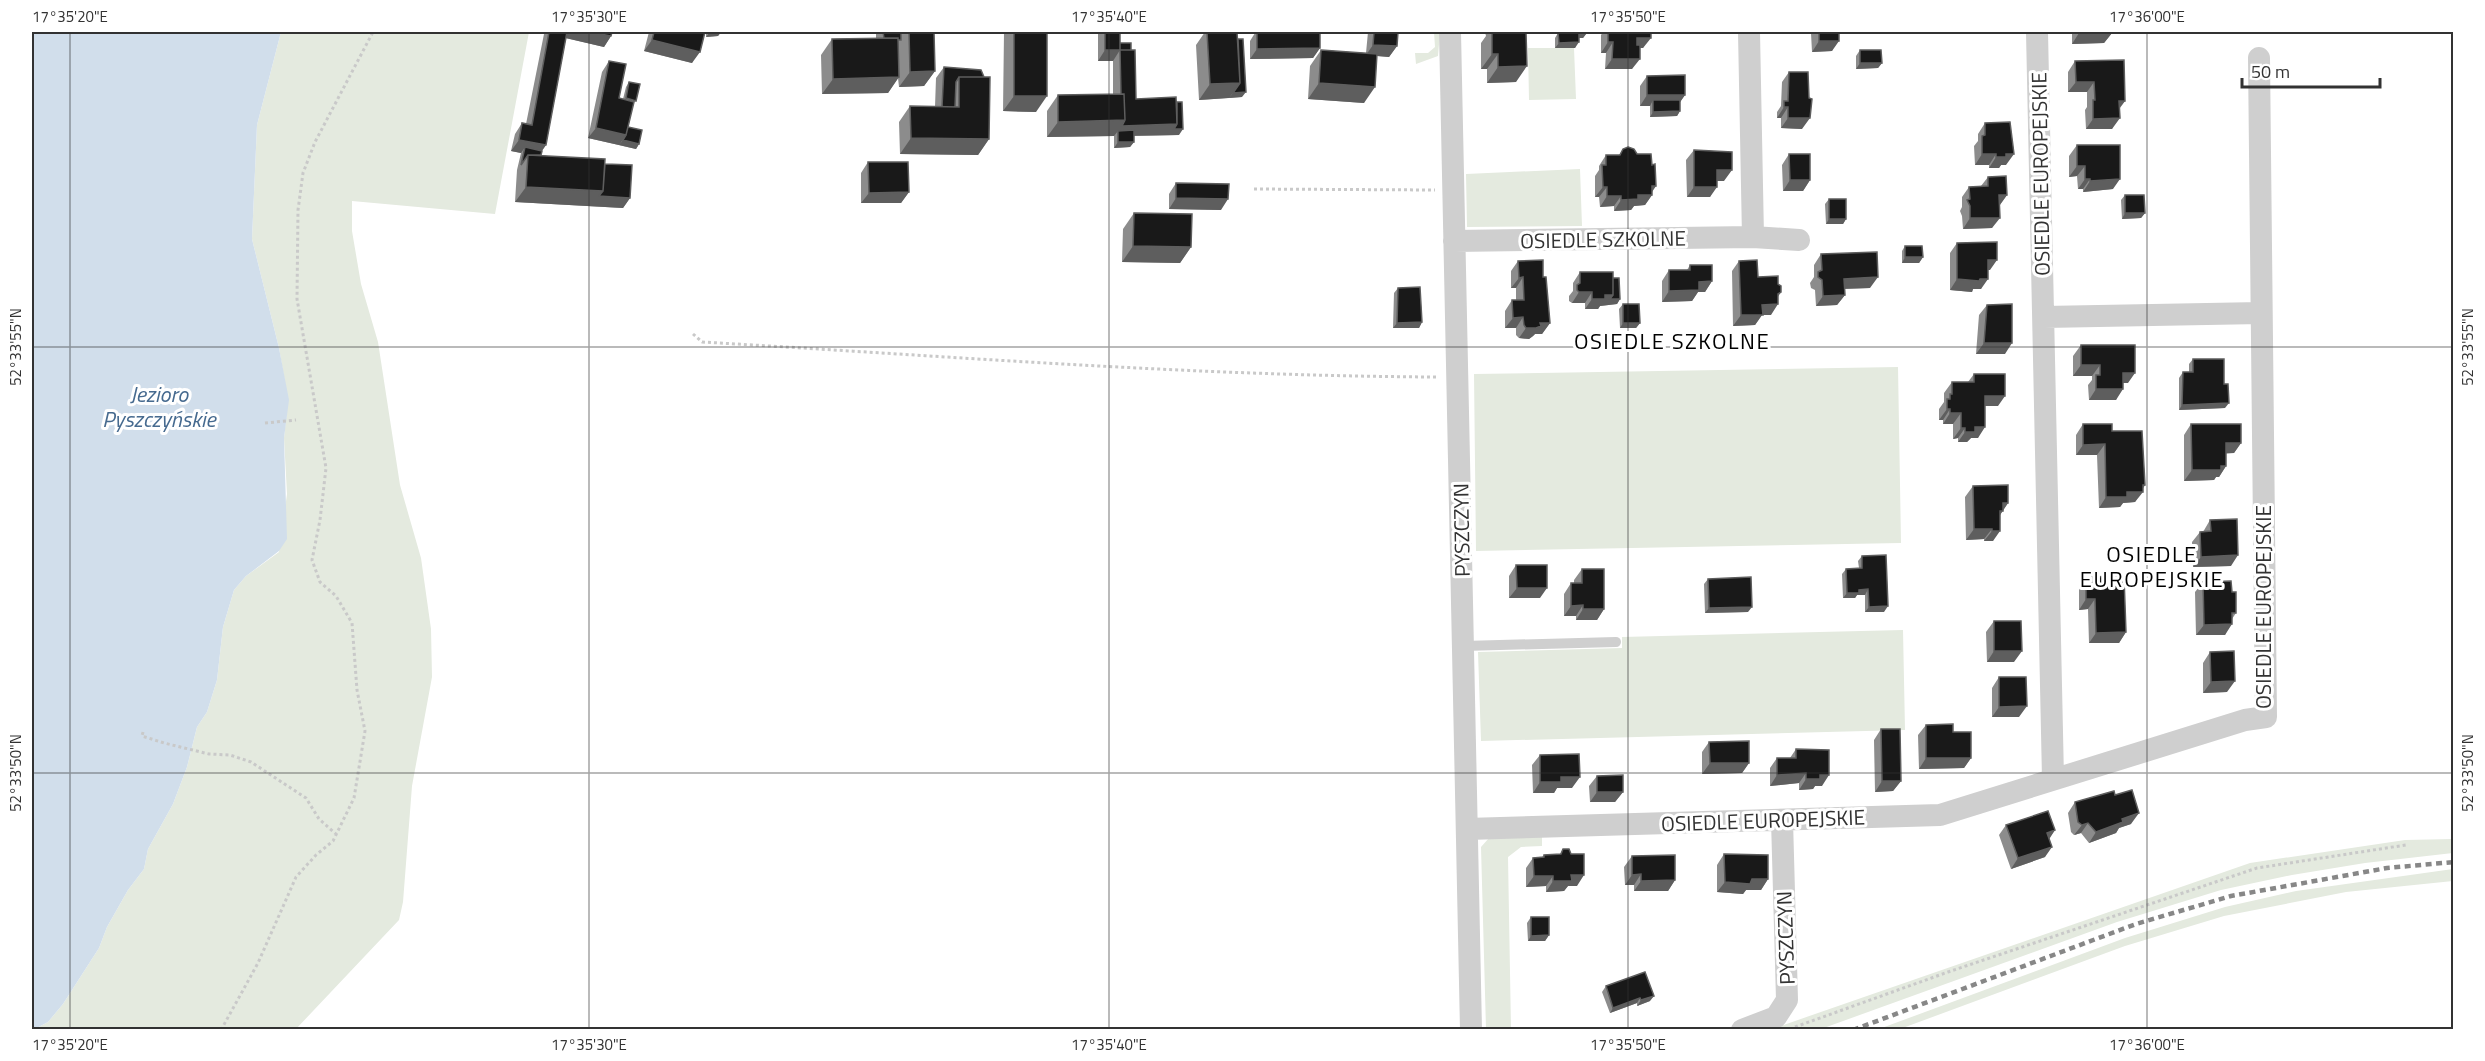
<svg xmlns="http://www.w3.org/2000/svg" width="2485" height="1061" font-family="'Titillium Web',sans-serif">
<rect width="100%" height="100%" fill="#fff"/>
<path fill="#e4eadf" d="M281 32H529L495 214 352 201V231L361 284 378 342 400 485 421 558 431 629 432 677 412 786 403 902 399 920 296 1029 33 1030 48 1022 63 1004 99 948 107 927 128 890 144 869 148 849 173 804 187 767 197 727 207 712 217 680 223 627 234 590 246 576 279 552 287 494 284 438 288 400 279 348 252 239 257 125Z
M1434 32H1440L1438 56 1416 64 1415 53H1428L1435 47Z
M1528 48H1574L1576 99 1529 100Z
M1580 169 1582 226 1467 227 1466 174Z
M1898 367 1901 543 1476 551 1474 374Z
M1903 630 1905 730 1481 741 1478 652 1622 648V637Z
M1542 837V846L1521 847 1508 857 1511 1029H1486L1481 847 1489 838Z
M2453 839V853L2365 863 2292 875 2221 890 2117 922 1821 1029 1769 1030 2250 863 2405 840Z
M2453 869V881L2346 892 2224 916 2125 946 1900 1029H1879L2125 938 2225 907 2296 891Z"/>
<path fill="#d1deeb" d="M32 32H281L257 125 252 239 279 348 289 400 284 438 287 539 279 551 246 576 234 590 223 627 217 680 207 712 197 727 187 767 173 804 148 849 144 869 128 890 107 927 99 948 63 1004 48 1022 33 1030Z"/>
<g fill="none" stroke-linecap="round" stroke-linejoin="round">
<path stroke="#c9c9c9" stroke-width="3" stroke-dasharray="3 3" stroke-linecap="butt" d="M1254 189 1435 190
M693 334 702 342C947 356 1192 376 1438 377
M265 423 296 420
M143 732 142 736 164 743 209 754 230 755 251 762 306 798 319 819 336 834
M1795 1027 1948 972 2257 868 2406 845
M221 1030 258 963 296 877 316 855 333 841 354 798 365 731 357 690 352 623 336 596 320 582 312 560 320 520 326 468 297 299 298 210 303 173 315 142 373 32"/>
<path stroke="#cfcfcf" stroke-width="10" d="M1464 646 1616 642"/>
<path stroke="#cfcfcf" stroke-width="22" d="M1450 32 1471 1030
M1749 32 1753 237
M2037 32 2053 779
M1454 241 1753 237 1799 240
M2044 317 2261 313
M1467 829 1940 815 2245 720 2266 717 2259 58
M1742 1030 1776 1017 1787 1000 1782 820"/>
<path stroke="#878787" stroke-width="4.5" stroke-dasharray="6 4.5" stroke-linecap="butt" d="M2452 32 2454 33
M1853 1030 2136 924 2231 896 2387 868 2454 862"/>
</g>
<path fill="#8c8c8c" d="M545 32H612L611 36 604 47 566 38 546 145 542 151 541 155 605 164 630 198 623 208 515 202 517 170 521 153 511 151 515 134 522 123 526 124 544 34Z
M649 32H705L692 63 644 51Z
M706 32H721L718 36 706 37Z
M876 32H934L935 71 924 86 899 87 898 78 888 93 822 94 821 55 832 39 876 38Z
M1004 32H1047L1036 112 1003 111Z
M1098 32H1120V43L1131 50 1136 99 1179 135 1134 136V142L1130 147 1114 148V136L1047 137V111L1058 95 1113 94V61H1098Z
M1205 32H1237L1242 97 1199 100 1196 45Z
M1249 32H1320V48L1313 58 1250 59V41L1255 33H1249Z
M1368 32H1398L1397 46 1389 57 1377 56 1364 103 1308 99 1310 66 1321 50 1366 53Z
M1485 32H1526L1516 82 1487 83V69H1481V43L1486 36Z
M1575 32H1587L1583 38H1579L1575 48H1555V38L1558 33Z
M1603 32H1651L1643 48H1640L1632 69H1605L1606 53H1601V35Z
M1805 32H1839L1832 51 1812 52 1811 33H1805Z
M2072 32H2112V33L2104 43 2072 44Z
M1860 50 1882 63 1878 68 1856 69V56Z
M609 61 619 98 623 99 626 87 629 82 633 106 628 127 639 144 636 149 588 138 602 72Z
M2075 61 2125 101 2120 108 2112 129H2086L2085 110 2087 107V92H2068V72Z
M944 67 981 70 989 139 978 155 900 154 899 122 910 106 935 107 936 78Z
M1789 72 1802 129 1781 128V118H1777V112L1781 106 1782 82Z
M1647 76 1685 95 1680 102V111L1677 116 1650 117V106H1640V86Z
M1985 123 2006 165H2001L1999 168H1989V165H1975L1974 146 1978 141V134Z
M2077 145 2113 189 2083 192V189H2078L2077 176 2069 177V156Z
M1623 149 1652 192V195L1645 205 1634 206 1631 210 1614 211V206L1600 207 1599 197H1595V176L1599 170V166L1606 155H1619Z
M1694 150 1724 181H1717L1710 197H1687L1686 160Z
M1789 154 1810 180 1803 191H1783L1782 165Z
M868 162 909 192 901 203H861V173Z
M1988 177 2007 195 2000 205 1992 228 1963 229 1962 216 1960 211 1962 207V197L1969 187 1981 186Z
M1176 183 1221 210 1169 209V194Z
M2125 195 2145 213 2141 218 2122 219 2121 200Z
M1829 199 1846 219 1843 224H1826L1825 204Z
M1134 213 1191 247 1180 263 1122 262 1123 229Z
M1957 243 1990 270H1988L1981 289H1973L1972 292 1950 290V253Z
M1905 246 1923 257 1919 263H1902V251Z
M1821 254 1870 288 1844 289 1845 295 1837 305 1816 306 1815 290 1811 288 1810 283 1814 277V265Z
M1518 261 1543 277 1550 323 1542 334H1535L1533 336 1529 339 1519 338 1516 335V328H1505V311L1512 300H1516V288H1511V271Z
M1739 261 1758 277 1771 315H1762L1755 325 1733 326 1732 271Z
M1690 265 1712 281 1705 292H1698L1692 301 1662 302V281L1669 270H1687Z
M1580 272 1613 278 1620 299 1617 304 1600 306 1598 309H1585V303H1572L1569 301V296L1573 291V283Z
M1398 288 1422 322 1419 328H1393L1394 293Z
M1623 304 1640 323 1636 328H1620L1619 309Z
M1987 305 2005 354H1976L1979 315Z
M2081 345 2128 383H2123L2116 400H2089L2088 385 2092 380V376H2073V356Z
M2193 359 2225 408 2179 410V378L2183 372H2189V364Z
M1974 374 1998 406H1985L1978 438H1971L1967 442H1958V438L1953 439V424H1943V420H1939V409L1944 402V393L1952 382H1968Z
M2083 424 2112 431 2145 485 2135 502 2123 503 2120 507 2099 508 2097 455H2076V435Z
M2191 424 2241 443 2234 453H2226V466L2219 477H2216L2214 480 2184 481V435Z
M1973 486 2008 503 2000 515 1993 541H1984V539L1966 540 1965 497Z
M2210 520 2231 566 2193 567 2192 542 2200 532H2203Z
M1862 556 1884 612H1865V595H1857L1855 598H1843L1842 574 1846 569 1859 568 1858 561Z
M1516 565 1540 598H1509V576Z
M1582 569 1604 609 1597 620H1576V616H1564V594L1571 583H1574V580Z
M2086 577 2126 632 2119 643H2089L2088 609 2079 610V587Z
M1708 579 1748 612 1705 613 1704 584Z
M2203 582 2232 592 2236 613 2232 619 2225 635H2196L2195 592Z
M1994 621 2014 662H1987L1986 632Z
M2210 652 2227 692 2203 693V663Z
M1999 677 2019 717H1992V688Z
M1926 725 1953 732 1971 758 1964 768 1919 769 1918 735Z
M1881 729 1901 781 1893 791 1875 792 1874 740Z
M1709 742 1749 763 1742 773 1702 774V752Z
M1796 749 1822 786H1815L1813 789 1799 790V783L1770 786V768L1777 758H1790Z
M1540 755 1572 788H1557L1554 793H1533L1532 765Z
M1597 776 1623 792 1615 802H1590L1589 786Z
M2115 795 2131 824 2119 828 2116 833 2089 843 2081 833 2074 835 2071 832 2068 813 2075 802Z
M2006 825 2055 830 2049 838 2045 857 2011 869 1999 835Z
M1563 849 1577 886H1568L1564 891 1546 892V886L1526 887V868L1533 858 1542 857 1544 855 1560 854Z
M1724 854 1768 879 1761 890H1746L1743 894 1717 892V865Z
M1632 856 1675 880 1668 891H1634V885H1625L1624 867Z
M1531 917 1549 935 1545 941H1528L1527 923Z
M1606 986 1650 1001 1637 1006V1003L1610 1013 1602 992Z"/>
<path fill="#5e5e5e" d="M565 32H590L611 36 604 47 561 37Z
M710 32H721L718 36 706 37Z
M1579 32 1587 33 1583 38H1575Z
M2079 33H2112L2104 43 2072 44Z
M1637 38H1651L1643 48H1629Z
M652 40 700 52 692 63 644 51Z
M1819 41H1839L1832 51 1812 52Z
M1579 42 1575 48H1555L1559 43Z
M1608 42H1613L1606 53H1601Z
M1373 45 1397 46 1389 57 1366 55Z
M1320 48 1313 58 1250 59 1257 49Z
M1105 50H1120L1113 61H1098Z
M1492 54H1498L1487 69H1481Z
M1612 59H1640L1632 69H1605Z
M1860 63H1882L1878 68 1856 69Z
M1527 66 1516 82 1487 83 1498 67Z
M935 71 924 86 899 87 910 72Z
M899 77 888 93 822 94 833 79Z
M2076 82H2094L2087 92H2068Z
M1240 83 1229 98 1199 100 1210 84Z
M1319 83 1375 87 1364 103 1308 99Z
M1246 92 1242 97 1229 98 1233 93Z
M1647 95H1685L1678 105 1653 100 1650 106H1640Z
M1014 96H1047L1036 112 1003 111Z
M2119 101H2125L2117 111Z
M1784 107H1788L1781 118H1777Z
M1680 111 1677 116 1650 117 1653 112Z
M1788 118H1810L1802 129 1781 128Z
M2120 118 2112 129H2086L2093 119Z
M1125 120 1177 124 1183 129 1179 135 1118 136V131L1114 136 1047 137 1058 122Z
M596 128 626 135 619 145 588 138Z
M911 138 989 139 978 155 900 154Z
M519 140 546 145 538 156 525 147 521 153 511 151Z
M623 140 639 144 636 149 619 145Z
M1118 142H1134L1130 147 1114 148Z
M1982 154H1996L1989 165H1975Z
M2006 154H2014L2006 165H2001L1999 168H1989L1996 157Z
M2077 166H2085L2077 176 2069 177Z
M1717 170H1732L1724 181H1709Z
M2085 179H2090L2083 189H2078Z
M2120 179 2113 189 2083 192 2090 181Z
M1790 180H1810L1803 191H1783Z
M1652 186H1656L1650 195H1652L1645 205 1634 206 1631 210 1614 211 1621 200 1638 195Z
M526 187 603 191 630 198 623 208 515 202Z
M1603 187H1607L1599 197H1595Z
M1694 187H1717L1710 197H1687Z
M909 192 901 203H861L869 193Z
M1999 195H2007L1999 206Z
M1607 196H1621L1614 206 1600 207Z
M1176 198 1228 199 1221 210 1169 209Z
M2125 213H2145L2141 218 2122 219Z
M1970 218H2000L1992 228 1963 229Z
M1829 219H1846L1843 224H1826Z
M1133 246 1191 247 1180 263 1122 262Z
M1905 257H1923L1919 263H1902Z
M1988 260H1997L1990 270H1980Z
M1523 277 1516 288H1511L1519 278Z
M1878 277 1870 288 1837 289 1844 279Z
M1957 279H1988L1981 289H1973L1972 292 1950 290Z
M1712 281 1705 292H1698L1692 301 1662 302 1669 291 1699 282Z
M1579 292H1592L1585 303H1572Z
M1781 292 1774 303 1778 304 1771 315H1762L1755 325 1733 326 1741 315 1762 305Z
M1605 295H1613L1620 299 1617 304 1600 306 1598 309H1585L1592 299Z
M1845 295 1837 305 1816 306 1823 296Z
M1523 317 1516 328H1505L1513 318Z
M1422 322 1419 328H1393L1397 323Z
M1540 323H1550L1542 334H1535L1533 336 1529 339 1519 338 1526 328Z
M1623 323H1640L1636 328H1620Z
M1984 343H2012L2005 354H1976Z
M2081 365H2100L2092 376H2073Z
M2123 373H2135L2128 383H2116Z
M2096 389H2123L2116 400H2089Z
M1985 396H2005L1998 406H1978Z
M2229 403 2225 408 2179 410 2182 405Z
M1947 409H1950L1943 420H1939Z
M1950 413H1961L1953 424H1943Z
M1975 427H1985L1978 438H1971L1967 442H1958L1965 432Z
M1961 428H1965L1958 438 1953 439Z
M2226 443H2241L2234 453 2219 454Z
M2105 444 2097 455H2076L2083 445Z
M2226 466 2219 477H2216L2214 480 2184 481 2192 470Z
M2143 485H2145L2140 492H2143L2135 502 2123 503 2120 507 2099 508 2106 497 2127 492Z
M2003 503H2008L1996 521Z
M1974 529H1992L1984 539 1966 540Z
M1992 531H2000L1993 541H1984Z
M2238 555 2231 566 2193 567 2201 557Z
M1517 588H1547L1540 598H1509Z
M1868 589 1865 595H1857L1855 598H1843L1847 593 1859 590Z
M2086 599H2095L2088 609 2079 610Z
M1583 605 1576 616H1564L1571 606Z
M1888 606 1884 612H1865L1869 607Z
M1752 607 1748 612 1705 613 1709 608Z
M1583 609H1604L1597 620H1576Z
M2232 624 2225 635H2196L2204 625Z
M2126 632 2119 643H2089L2096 633Z
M1994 651H2022L2014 662H1987Z
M2235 681 2227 692 2203 693 2211 682Z
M2027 706 2019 717H1992L1999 707Z
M1926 758H1971L1964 768 1919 769Z
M1710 763H1749L1742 773 1702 774Z
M1806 773 1799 783 1770 786 1777 775Z
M1820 775H1829L1822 786H1815L1813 789 1799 790 1806 779Z
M1561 777H1580L1572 788H1557L1554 793H1533L1540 782Z
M1882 781H1901L1893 791 1875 792Z
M1597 792H1623L1615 802H1590Z
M2139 813 2131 824 2119 828 2116 833 2089 843 2096 832 2122 819Z
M2088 823 2081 833 2074 835 2082 825Z
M2055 830 2048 841 2047 833Z
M2052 847 2045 857 2011 869 2018 858Z
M1641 874 1634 885H1625L1632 875Z
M1571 875H1584L1577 886H1568L1564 891 1546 892 1553 881Z
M1534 876H1553L1546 886 1526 887Z
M1752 879H1768L1761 890H1746L1743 894 1717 892 1725 882Z
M1675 880 1668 891H1634L1641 881Z
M1549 935 1545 941H1528L1531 936Z
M1654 996 1650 1001 1637 1006 1641 1000Z
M1640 998 1637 1003 1610 1013 1613 1008Z"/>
<path fill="#191919" stroke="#5e5e5e" stroke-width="1.5" d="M549 32H567L546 145 519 140 522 123 532 125Z
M590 32H612L611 36Z
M654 32H705L700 52 652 40Z
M883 32H901V40H898V38H884Z
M909 32H934L935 71 910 72Z
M1014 32H1047V96H1014Z
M1105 32H1120V50H1105Z
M1207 32H1237L1240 83 1210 84Z
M1257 32H1320V48L1257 49Z
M1374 32H1398L1397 46 1373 45Z
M1492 32H1526L1527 66 1498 67V54H1492Z
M1579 32H1578H1587V33L1579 32V42L1559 43 1558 33Z
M1608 32H1651V38H1637V45H1640V59H1612L1613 42H1608Z
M1819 32H1839V41H1819Z
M2079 32H2112V33H2079Z
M898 38 899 77 833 79 832 39Z
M1238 39H1243L1246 92 1233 93 1240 83Z
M1120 43H1131V50H1120Z
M1120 50H1135L1136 99 1176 97 1177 124 1122 126 1125 120 1124 94H1121Z
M1321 50 1377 54 1375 87 1319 83Z
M1860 50H1881L1882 63H1860Z
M2124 60 2125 101H2119L2120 118 2093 119V100H2095L2094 82H2076L2075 61Z
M609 61 626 64 619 98 634 102 626 135 596 128Z
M944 67 981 70 984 77H959L956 82 955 107H942Z
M1789 72H1808L1809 98 1812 99 1810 118H1788V107H1784V101H1788Z
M1685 75V95H1647V76Z
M959 77H990L989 139 911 138 910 106 959 107Z
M629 82 640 84 636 101 626 98Z
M1124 94 1125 120 1058 122V95Z
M1653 100H1680V111L1653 112Z
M1177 102H1182L1183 129H1174L1177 124Z
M2010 122 2014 154H2006V157H1996V154H1982V136L1985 135V123Z
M628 127 642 130 639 144 623 140 626 135Z
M1134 130V142H1118V131Z
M2077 145H2120V179L2090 181V179H2085V166H2077Z
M525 147 542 151 541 155H528L521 165Z
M1628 147 1634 149 1637 154H1651L1652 165 1655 164 1656 186H1652V195H1638V199L1621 200V196H1607V187H1603L1602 165H1606V155H1620L1623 149Z
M1694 150 1732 152V170H1717V187H1694Z
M1789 154H1810V180H1790Z
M528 155 605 159 603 191 526 187Z
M868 162H908L909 192 869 193Z
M605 164 632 165 630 198 599 196 603 191Z
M2006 176 2007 195H1999L2000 218H1970V206L1967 200 1970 199 1969 187 1988 186V177Z
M1176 183 1229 184 1228 199 1176 198Z
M2125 195H2144L2145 213H2125Z
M1829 199H1846V219H1829Z
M1134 213 1192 214 1191 247 1133 246Z
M1997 242V260H1988V279H1980L1979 281 1957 279V243Z
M1905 246H1922L1923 257H1905Z
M1877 252 1878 277 1844 279 1845 295 1823 296 1822 280 1818 277V272L1822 270 1821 254Z
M1543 260V277H1546L1550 323H1540L1541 326 1536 328H1526L1524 325 1523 317 1513 318 1512 300H1524L1523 277 1519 278 1518 261Z
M1757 260 1758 277 1778 276V284L1781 286V292L1778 294V304L1762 305 1763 315H1741L1739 261Z
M1690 265H1712V281L1699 282V290L1669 291V270H1690Z
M1580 272H1613V295H1605V299H1592V292H1579L1577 290V285L1580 283Z
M1613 278H1619L1620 299H1610L1613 295Z
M1420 287 1422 322 1397 323 1398 288Z
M1623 304H1639L1640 323H1623Z
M2012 304V343H1984L1987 305Z
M2081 345H2135V373H2123V389H2096V375H2100V365H2081Z
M2193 359H2224V384H2228L2229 403 2182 405 2183 372H2193Z
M1974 374H2005V396H1985V427H1975V432H1965V428H1961V413H1950V409H1947V399H1950V394H1952V382H1974Z
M2083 424H2112V431H2142L2145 485H2143V492H2127V497H2106L2105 444 2083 445Z
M2191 424H2241V443H2226V466H2221V470H2192Z
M2008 485V503H2003V511H2000V531H1992V529H1974L1973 486Z
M2237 519 2238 555 2201 557 2200 532 2211 531 2210 520Z
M1886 555 1888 606 1869 607 1868 589 1859 590V593H1847L1846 569 1862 568V556Z
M1516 565H1547V588H1517Z
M1582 569H1604V609H1583V605L1571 606V583H1582Z
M2124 576 2126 632 2096 633 2095 599H2086V577Z
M1751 577 1752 607 1709 608 1708 579Z
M2231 581 2232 592H2236V613H2232V624L2204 625 2203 582Z
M1994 621H2021L2022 651H1994Z
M2234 651 2235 681 2211 682 2210 652Z
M1999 677H2026L2027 706 1999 707Z
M1953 724V732H1971V758H1926V725Z
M1881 729H1900L1901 781H1882Z
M1749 741V763H1710L1709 742Z
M1796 749 1829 750V775H1820V779H1806V773L1777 775V758H1796Z
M1579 754 1580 777H1561V782H1540V755Z
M1623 775V792H1597V776Z
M2132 790 2139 813 2122 819 2123 822 2096 832 2088 823 2082 825 2078 822 2075 802 2114 791 2115 795Z
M2048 811 2055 830 2047 833 2052 847 2018 858 2006 825Z
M1563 849H1569L1571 854H1584V875H1571L1572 881H1553V876H1534L1533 858 1544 857V855L1561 854Z
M1724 854 1768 855V879H1752L1750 884 1725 882Z
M1675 855V880L1641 881V874L1632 875V856Z
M1531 917H1549V935L1531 936Z
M1645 972 1654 996 1641 1000 1640 998 1613 1008 1606 986Z"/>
<path fill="none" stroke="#323232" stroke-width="1.5" stroke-opacity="0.45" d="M70 32V1030M589 32V1030M1109 32V1030M1628 32V1030M2147 32V1030M32 347H2454M32 773H2454"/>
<g text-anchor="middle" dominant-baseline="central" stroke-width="6" stroke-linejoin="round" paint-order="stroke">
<g font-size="21" fill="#323232" stroke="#fff">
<text transform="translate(2040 174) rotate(-91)">OSIEDLE EUROPEJSKIE</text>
<text transform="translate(1603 239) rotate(-1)">OSIEDLE SZKOLNE</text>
<text transform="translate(1461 530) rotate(-91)">PYSZCZYN</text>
<text transform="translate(2263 607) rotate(-90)">OSIEDLE EUROPEJSKIE</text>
<text transform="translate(1763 820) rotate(-2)">OSIEDLE EUROPEJSKIE</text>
<text transform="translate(1785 938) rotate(-92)">PYSZCZYN</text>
</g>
<g font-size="22" letter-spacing="1.5" fill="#000" stroke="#fff">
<text x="1672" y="341">OSIEDLE SZKOLNE</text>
<text x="2152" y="554">OSIEDLE<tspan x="2152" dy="25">EUROPEJSKIE</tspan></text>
</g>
<g font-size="22" font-style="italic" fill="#466a8f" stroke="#fff">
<text x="159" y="394">Jezioro<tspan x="159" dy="25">Pyszczyńskie</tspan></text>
</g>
</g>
<rect width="2485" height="1061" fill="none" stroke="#ffffff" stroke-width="66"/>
<path d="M2242 78v9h138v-9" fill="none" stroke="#323232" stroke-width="3"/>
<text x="2251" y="78" font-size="18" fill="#323232" stroke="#ffffff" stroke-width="4.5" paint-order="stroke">50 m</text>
<rect x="33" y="33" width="2419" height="995" fill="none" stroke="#323232" stroke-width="2"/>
<g font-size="15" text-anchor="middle" fill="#323232">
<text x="70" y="22">17°35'20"E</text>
<text x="589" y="22">17°35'30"E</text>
<text x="1109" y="22">17°35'40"E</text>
<text x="1628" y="22">17°35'50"E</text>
<text x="2147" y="22">17°36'00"E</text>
<text transform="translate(16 347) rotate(-90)" y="5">52°33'55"N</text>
<text transform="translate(2468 347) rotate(-90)" y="5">52°33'55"N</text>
<text transform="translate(16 773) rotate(-90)" y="5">52°33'50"N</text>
<text transform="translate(2468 773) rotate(-90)" y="5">52°33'50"N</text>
<text x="70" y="1050">17°35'20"E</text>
<text x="589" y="1050">17°35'30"E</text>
<text x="1109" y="1050">17°35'40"E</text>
<text x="1628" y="1050">17°35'50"E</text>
<text x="2147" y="1050">17°36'00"E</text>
</g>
</svg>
